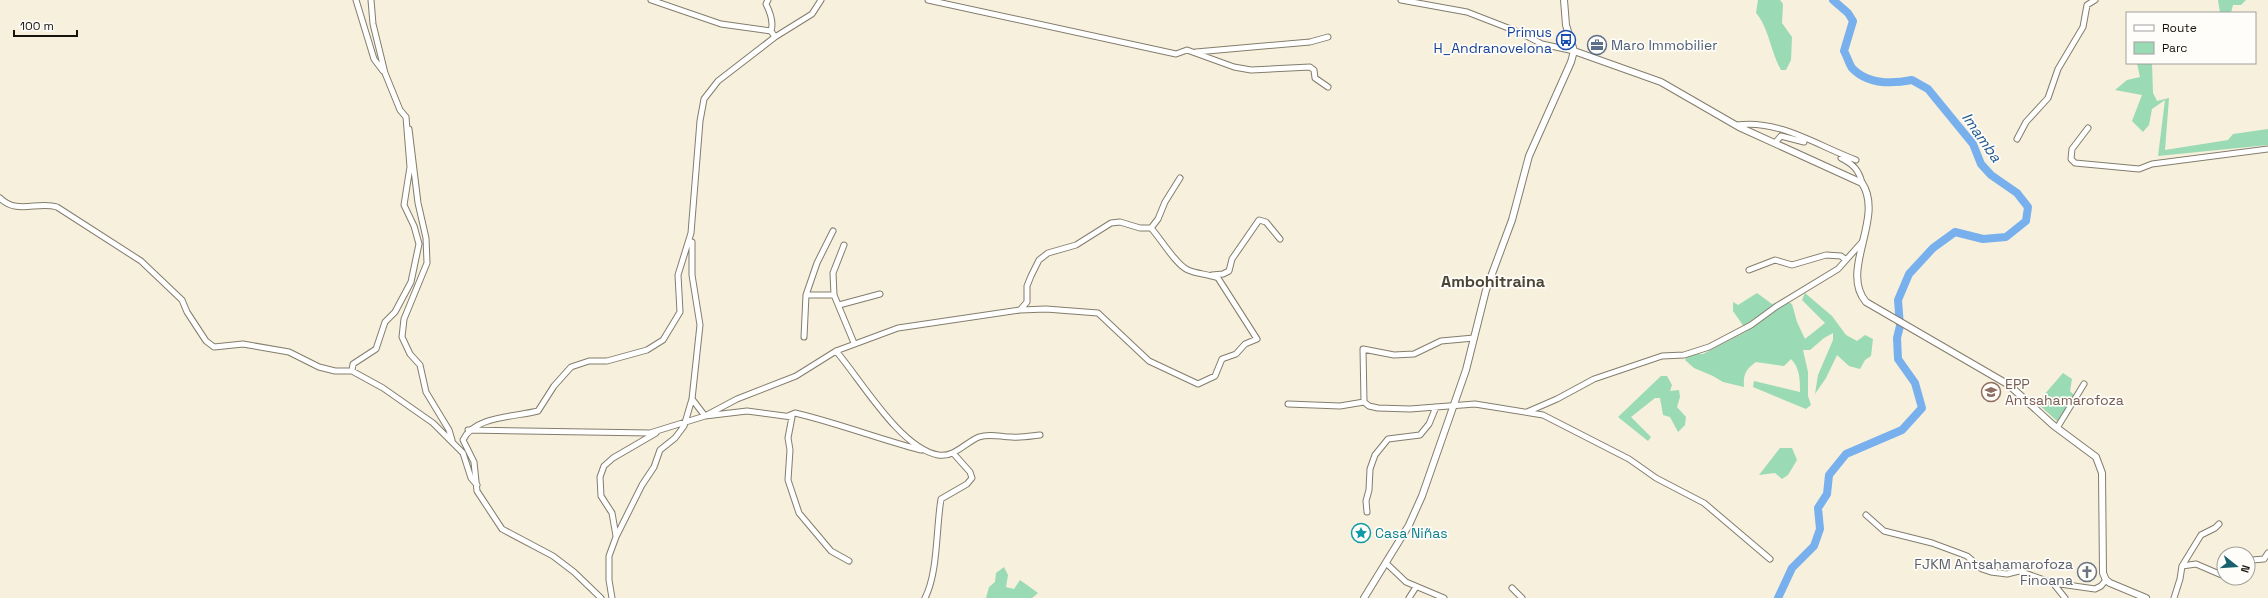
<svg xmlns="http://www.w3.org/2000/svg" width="2268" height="598" font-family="'Space Grotesk',sans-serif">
<rect width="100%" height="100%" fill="#f7f0dd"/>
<path fill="#9adab4" d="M1758 0H1780L1783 4 1782 23 1792 37 1791 60 1786 70H1781C1771 52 1768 26 1756 13Z
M2218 0H2246L2241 5H2233L2231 13H2220Z
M2137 63H2152L2153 93 2157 101 2169 98 2165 150 2228 140 2233 134 2268 129V145L2158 156 2165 100 2152 109 2149 125 2143 132 2132 121 2142 95 2115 90 2127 80 2140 77Z
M1757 293 1772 304 1784 300 1792 304 1797 322 1805 339 1825 323 1802 300 1805 293 1832 316 1846 335 1857 341 1865 335 1873 339 1871 356 1865 360 1860 369 1849 366 1837 355 1826 378 1815 394 1818 375 1833 340V333L1824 338 1810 350H1803L1808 372V396L1811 405 1806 409 1753 387 1754 381 1800 392C1800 380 1800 368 1791 359L1784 366 1756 362C1746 369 1743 374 1744 387L1723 382 1713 376 1694 368 1685 360 1688 354H1703L1747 331 1733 311V302L1738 305Z
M2063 373 2072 379 2070 391 2075 396 2058 422 2037 403Z
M1661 376H1667L1672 385 1670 391 1679 390 1680 397 1677 407 1686 417 1685 425 1678 432 1670 417 1663 415 1660 398H1655L1631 417 1651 437 1648 441 1618 417Z
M1780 448H1792L1797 460 1788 475 1782 479 1775 473 1759 475Z
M1004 567 1008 575 1006 587 1014 589 1020 580 1038 593 1032 598H986L989 587 995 582 996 573Z"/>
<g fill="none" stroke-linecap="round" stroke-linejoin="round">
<path stroke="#77b0ed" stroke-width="8" d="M1778 598 1792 568 1814 546 1820 529 1818 508 1827 494 1829 475 1846 454 1902 430 1922 408 1915 383 1898 359 1897 338 1900 326 1898 300 1909 274 1933 248 1955 232 1983 239 2006 237 2026 221 2028 207 2017 193 1991 175 1981 164 1973 144 1928 89 1912 80C1892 84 1868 85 1852 68 1849 64 1847 56 1844 51L1853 21 1848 13 1833 0"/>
<g stroke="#837d6c" stroke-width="7">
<path id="minor" d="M356 0 374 59 383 71
M651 0 721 24 771 31 775 37
M768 0 766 4C770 12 774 22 771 31
M928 0 1176 54 1187 50 1234 67 1251 70 1310 67 1314 70 1315 78 1328 87
M1401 0 1467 12 1521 33 1542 44 1574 51
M1196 52 1310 42 1328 37
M1737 125C1779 119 1818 146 1856 160
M2088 128 2072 149 2071 159 2075 163 2139 169 2152 164 2268 149
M409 129 418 203 426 238 427 263 404 319 402 337 410 354 420 365 426 392 449 430 452 440
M2017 139 2026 122 2048 98 2058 69 2083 27 2087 5 2095 0
M1775 143 1781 136 1804 142
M1841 158C1853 164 1859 170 1862 183
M0 198C17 215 37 201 57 207L141 261 182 300 187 312 206 341 214 347 243 344 289 352 319 367 335 371H352L383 388 433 423 463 453 471 478 477 485
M1151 228 1158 219 1165 202 1180 178
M833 231 817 263 806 295H834
M844 245 833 273 834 295 854 343
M1749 270 1775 260 1792 265 1826 255 1841 256 1846 260
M1212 275 1223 274 1229 271 1232 259 1259 220 1266 222 1280 239
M839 305 880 294
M804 337 806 295
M836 351C861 380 900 448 938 455 954 458 966 442 979 437 990 433 1001 437 1012 437 1021 438 1031 436 1040 435
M352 371 353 364 376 349 385 322 395 312 411 282 419 244 414 226 404 205 410 167 406 117 400 110 385 73 373 24 371 0
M692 399 705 416 747 411 792 417 788 438 790 450 788 480 799 513 831 551 849 561
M1364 402 1363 349 1394 355 1414 354 1441 341 1474 338
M1288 404 1340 406 1364 402 1369 406 1378 408 1410 409 1475 404 1543 415 1629 459 1656 478 1704 503 1770 559
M1527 412 1557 399 1594 379 1662 356 1684 355 1709 347 1751 325 1777 306 1838 269 1863 241
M788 416 795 413C838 423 878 439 921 450
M2057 428 2084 384
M468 430 650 433 705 416 737 399 796 376 836 351 898 328 1020 310 1027 302V286L1031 276 1039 260 1048 253 1076 245 1111 223 1120 222 1140 228H1151C1161 239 1176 265 1188 270 1197 274 1208 274 1218 278L1257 339 1245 344 1236 354 1222 359 1215 376 1198 384 1149 361 1098 313 1046 309 1020 310
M1367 512 1366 501 1369 490 1370 469 1375 455 1388 439 1420 435 1429 424 1436 407
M1866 515 1884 531 1932 543 1959 553 1967 556 1982 569 1991 572 2007 574 2019 571 2053 583 2065 598
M616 536 612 513 601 496 600 477 604 466 613 458 656 433
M1386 563 1406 582 1444 598
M2248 565 2252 560 2264 559 2268 553
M2182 566 2201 535 2215 528 2219 524
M2229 578 2235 580 2238 578
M2053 583 2095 589 2101 586 2106 580
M1512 588 1522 598
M601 598 574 572 553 556 502 529 477 491 474 462 463 440C474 416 515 417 538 411L554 386 571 367 589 361H607L647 350 663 340 680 312 678 275 691 233 700 121 704 99 718 81 775 37 812 14 821 0
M612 598 609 580V556L616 537 642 485 654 467 660 450 675 438 684 426 692 399 700 325 692 275V242
M925 598C938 573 936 529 941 499L967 484 972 478 970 472 953 453
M1409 598 1416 587
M2174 598 2180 579 2182 566 2196 564 2224 576"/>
</g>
<g stroke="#837d6c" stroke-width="8">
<path id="tertiary" d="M1574 51 1661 82 1739 127 1862 183C1885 218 1839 270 1866 302L2009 385 2053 425 2096 457 2102 473 2103 573 2106 580 2110 583 2146 598
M1364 598 1409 525 1422 496 1466 370 1486 290 1512 220 1529 156 1571 62 1574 51 1566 25 1564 0"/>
</g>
<use href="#minor" stroke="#fff" stroke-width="5"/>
<use href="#tertiary" stroke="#fff" stroke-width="6"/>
</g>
<defs>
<g id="bus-ring" transform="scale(1)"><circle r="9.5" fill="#fffdf9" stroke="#1a4fb4" stroke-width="1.5"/><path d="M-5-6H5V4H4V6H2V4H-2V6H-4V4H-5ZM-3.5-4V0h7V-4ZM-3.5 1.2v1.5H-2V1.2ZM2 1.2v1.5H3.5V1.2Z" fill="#1a4fb4"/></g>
<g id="office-ring" transform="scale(1)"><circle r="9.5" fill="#fffdf9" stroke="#5c6f8a" stroke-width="1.5"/><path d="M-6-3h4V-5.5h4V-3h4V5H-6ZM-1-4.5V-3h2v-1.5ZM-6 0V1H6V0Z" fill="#5c6f8a"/></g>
<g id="school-ring" transform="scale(1)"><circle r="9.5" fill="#fffdf9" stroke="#8d6e63" stroke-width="1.5"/><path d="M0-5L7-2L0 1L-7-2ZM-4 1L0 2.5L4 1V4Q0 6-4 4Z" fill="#8d6e63"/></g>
<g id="sight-ring" transform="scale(1)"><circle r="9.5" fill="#fffdf9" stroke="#0f9aa8" stroke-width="1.5"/><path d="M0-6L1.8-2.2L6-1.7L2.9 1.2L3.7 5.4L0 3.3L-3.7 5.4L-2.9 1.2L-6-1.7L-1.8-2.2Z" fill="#0f9aa8"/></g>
<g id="church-ring" transform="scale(1)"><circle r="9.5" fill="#fffdf9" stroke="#6b7280" stroke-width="1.5"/><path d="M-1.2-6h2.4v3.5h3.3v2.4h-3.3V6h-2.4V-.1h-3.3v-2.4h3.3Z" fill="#6b7280"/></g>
</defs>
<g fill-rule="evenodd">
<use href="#bus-ring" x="1566" y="40"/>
<use href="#office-ring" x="1597" y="45"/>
<use href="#school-ring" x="1991" y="392"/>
<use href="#sight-ring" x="1361" y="533"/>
<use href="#church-ring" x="2087" y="572"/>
</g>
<g text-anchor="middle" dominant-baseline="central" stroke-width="3.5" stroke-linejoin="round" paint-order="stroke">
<g font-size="14" fill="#164399" stroke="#fffdf9" text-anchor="end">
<text x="1552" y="32">Primus<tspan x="1552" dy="16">H_Andranovelona</tspan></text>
</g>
<g font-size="14" fill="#4e5e75" stroke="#fffdf9" text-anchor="start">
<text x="1611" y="45">Maro Immobilier</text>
</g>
<g font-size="14" fill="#785e54" stroke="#fffdf9" text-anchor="start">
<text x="2005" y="384">EPP<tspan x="2005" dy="16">Antsahamarofoza</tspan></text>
</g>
<g font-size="14" fill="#0d838f" stroke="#fffdf9" text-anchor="start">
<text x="1375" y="533">Casa Niñas</text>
</g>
<g font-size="14" fill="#5b616d" stroke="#fffdf9" text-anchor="end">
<text x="2073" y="564">FJKM Antsahamarofoza<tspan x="2073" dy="16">Finoana</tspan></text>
</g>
<g font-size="15" font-style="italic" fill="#205992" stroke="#fffdf9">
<text transform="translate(1982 137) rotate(55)">Imamba</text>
</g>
<g font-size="16" font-weight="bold" fill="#4b4535" stroke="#fffdf9">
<text x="1493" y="281">Ambohitraina</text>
</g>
</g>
<rect x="2126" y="12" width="130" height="52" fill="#fffdf9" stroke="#a29f9b"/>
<rect x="2134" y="25" width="20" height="6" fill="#ffffff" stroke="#a29f9b"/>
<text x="2162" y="32" font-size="12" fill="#16130d">Route</text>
<rect x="2134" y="42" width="20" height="12" fill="#9adab4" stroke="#a29f9b"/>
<text x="2162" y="52" font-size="12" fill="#16130d">Parc</text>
<g transform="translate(2236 566) rotate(107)"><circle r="19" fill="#fffdf9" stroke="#a29f9b"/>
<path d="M0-3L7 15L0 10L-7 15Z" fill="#17616f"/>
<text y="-6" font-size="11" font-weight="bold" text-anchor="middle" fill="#16130d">N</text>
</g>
<path d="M14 30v6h63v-6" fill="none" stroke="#16130d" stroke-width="2"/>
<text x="20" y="30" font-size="12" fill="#16130d" stroke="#fffdf9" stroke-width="3" paint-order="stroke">100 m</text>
</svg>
